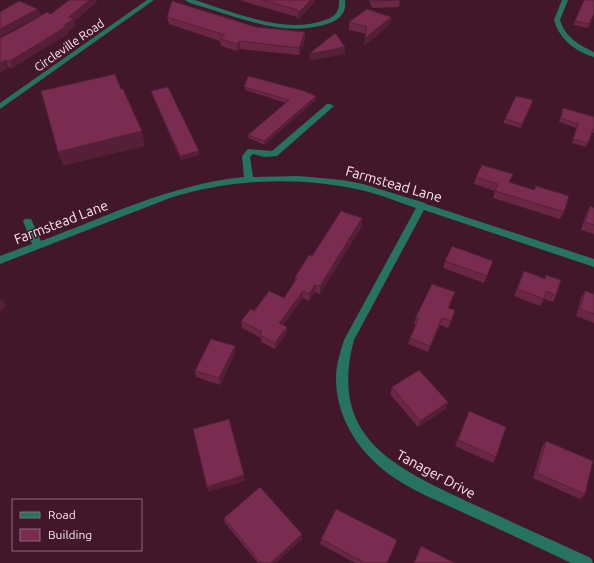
<svg xmlns="http://www.w3.org/2000/svg" width="594" height="563" font-family="Ubuntu,sans-serif">
<rect width="100%" height="100%" fill="#42172a"/>
<g fill="none" stroke-linecap="round" stroke-linejoin="round">
<path fill="#277361" fill-rule="evenodd" d="M147 0H154L0 109V103Z
M185 0H195C233 12 286 35 325 20 335 17 340 11 339 0H345C347 12 340 19 330 23 292 37 250 22 213 10 205 7 192 5 185 0Z
M562 0H568L560 20C565 37 579 45 594 52V57C576 52 559 39 554 20Z
M327 104H330L334 106 277 156 264 157 253 154 250 157 253 177 299 176 342 180 363 184 425 203 426 204 594 259V267L424 210 354 340C327 441 399 469 475 505 514 523 552 540 591 558L593 563H571C535 546 499 529 464 513 441 502 417 493 396 479 362 457 336 420 336 379 336 365 340 353 344 340L416 208C398 202 379 194 361 190 298 176 231 179 170 198L0 264V256L32 244 23 221 25 219H31L41 241C108 216 172 184 244 177L242 156 248 149 272 151Z"/>
</g>
<path fill="#692645" d="M69 0H96L97 2 74 21 76 26 68 31 69 33 12 68 9 67 0 72V38L51 14Z
M239 0H315V2L298 20 297 17Z
M369 0H400L399 7 372 8Z
M594 14 588 28 573 25 575 21Z
M167 17 305 32V40L299 55 240 49 237 51 221 46 220 41 169 24Z
M391 17 390 24 364 46 366 34 349 30V22Z
M244 87 316 96V100L264 145 249 138 248 135 286 103 245 90Z
M151 91 199 155 181 160 152 95Z
M532 104 521 128 503 123 505 119Z
M563 108 594 117V133H592L586 147 572 143 577 128 559 122Z
M476 177 510 183 564 212 560 219 493 198 495 191 474 184Z
M590 206 594 208V234L581 230 586 214Z
M362 226 320 294 315 292 309 301 303 298 283 325 287 327V333L275 349 261 342V338L242 328 241 321 254 311 284 298 295 281V277L312 256Z
M445 261 490 268 484 283 443 268Z
M524 271 544 278 546 275 556 295 553 302 544 299 540 306 514 296Z
M585 291 594 294V323L576 316 581 298Z
M452 299 449 308 453 317 448 328 440 325 428 352 408 344 410 338 416 324H414L416 317Z
M235 346V353L220 385 196 377 195 371Z
M392 387 448 402 446 409 418 427 390 394Z
M469 411 496 457 493 463 455 446Z
M546 441 585 494 580 499 533 478 542 447Z
M224 518 302 539 276 563H258L225 523Z
M321 539 388 563H355L320 544Z"/>
<path fill="#551f38" d="M89 0H96L97 2 74 21 76 26 68 31 69 33 12 68 10 61 64 25 69 17Z
M311 0H315V2L298 20V13Z
M38 9 41 15 0 37V29Z
M391 17 390 24 364 46 365 38Z
M305 32V40L299 55V48Z
M239 41 240 49 237 51V44Z
M345 47V54L309 61V54Z
M6 60 9 67 0 72V63Z
M316 96V100L264 145V141Z
M142 131 145 146 63 166 58 152Z
M199 151V155L181 160 180 156Z
M362 218V226L320 294V286Z
M315 285V292L309 301V294Z
M303 291V298L280 330 279 323Z
M2 299 6 306 0 312V300Z
M442 318 440 325 428 352 430 346Z
M287 327V333L275 349V343Z
M235 346V353L220 385 219 378Z
M448 402 446 409 418 427 420 421Z
M244 475 245 481 208 492 207 487Z
M302 534V539L276 563H271Z"/>
<path fill="#7a2c50" stroke="#551f38" d="M69 0H89L69 17 74 19 64 25 67 26 10 61 6 60 0 63V38L14 31 47 12 51 14Z
M263 0H311L298 13 297 10Z
M372 0H400L372 1Z
M584 0H594V14L589 24 575 21Z
M19 1 38 9 0 29V12Z
M172 1 256 27 305 32 299 48 239 41 237 44 220 39 225 35 167 17Z
M367 9 391 17 365 38 367 27 349 22Z
M335 33 345 47 309 54Z
M115 74 121 89H123L142 131 58 152 41 91Z
M248 76 301 90 316 96 264 141 248 135 289 100 244 87Z
M168 87 199 151 180 156 151 91Z
M516 96 533 100 522 124 505 119Z
M563 108 594 117V129H593L588 143 573 139 578 124 561 118Z
M482 165 513 174 509 182 534 190 536 186 569 196 564 212 495 191 498 184 476 177Z
M590 206 594 208V225L585 222Z
M341 211 362 218 320 286 315 285 309 294 303 291 279 323 287 327 275 343 260 335 262 332 241 321 251 309 254 311 269 291 284 298 297 278 295 277 309 255 312 256Z
M452 246 493 261 487 276 445 261Z
M524 271 545 279 546 275 561 280 556 295 546 291 544 299 517 289Z
M432 284 455 292 448 308 455 310 451 321 442 318 430 346 410 338 419 318 416 317Z
M585 291 594 294V314L580 309Z
M211 339 235 346 219 378 195 371Z
M419 370 448 402 420 421 392 387Z
M469 411 506 427 496 457 458 440Z
M229 419 244 475 207 487 193 429Z
M546 441 593 461 585 494 537 473Z
M260 487 302 534 271 563H261L224 518Z
M336 509 397 540 387 563H365L321 539Z
M421 546 455 563H414Z"/>
<g text-anchor="middle" dominant-baseline="central" stroke-width="3" stroke-linejoin="round" paint-order="stroke">
<g font-size="12" fill="#fee6ee" stroke="#42172a">
<text transform="translate(69 45) rotate(-35)">Circleville Road</text>
</g>
<g font-size="14" fill="#fee6ee" stroke="#42172a">
<text transform="translate(394 184) rotate(16)">Farmstead Lane</text>
<text transform="translate(61 222) rotate(-21)">Farmstead Lane</text>
<text transform="translate(436 474) rotate(28)">Tanager Drive</text>
</g>
</g>
<rect x="12" y="499" width="130" height="52" fill="#42172a" stroke="#8d6a78"/>
<rect x="20" y="512" width="20" height="6" fill="#277361" stroke="#8d6a78"/>
<text x="48" y="519" font-size="12" fill="#fee6ee">Road</text>
<rect x="20" y="529" width="20" height="12" fill="#7a2c50" stroke="#8d6a78"/>
<text x="48" y="539" font-size="12" fill="#fee6ee">Building</text>
</svg>
